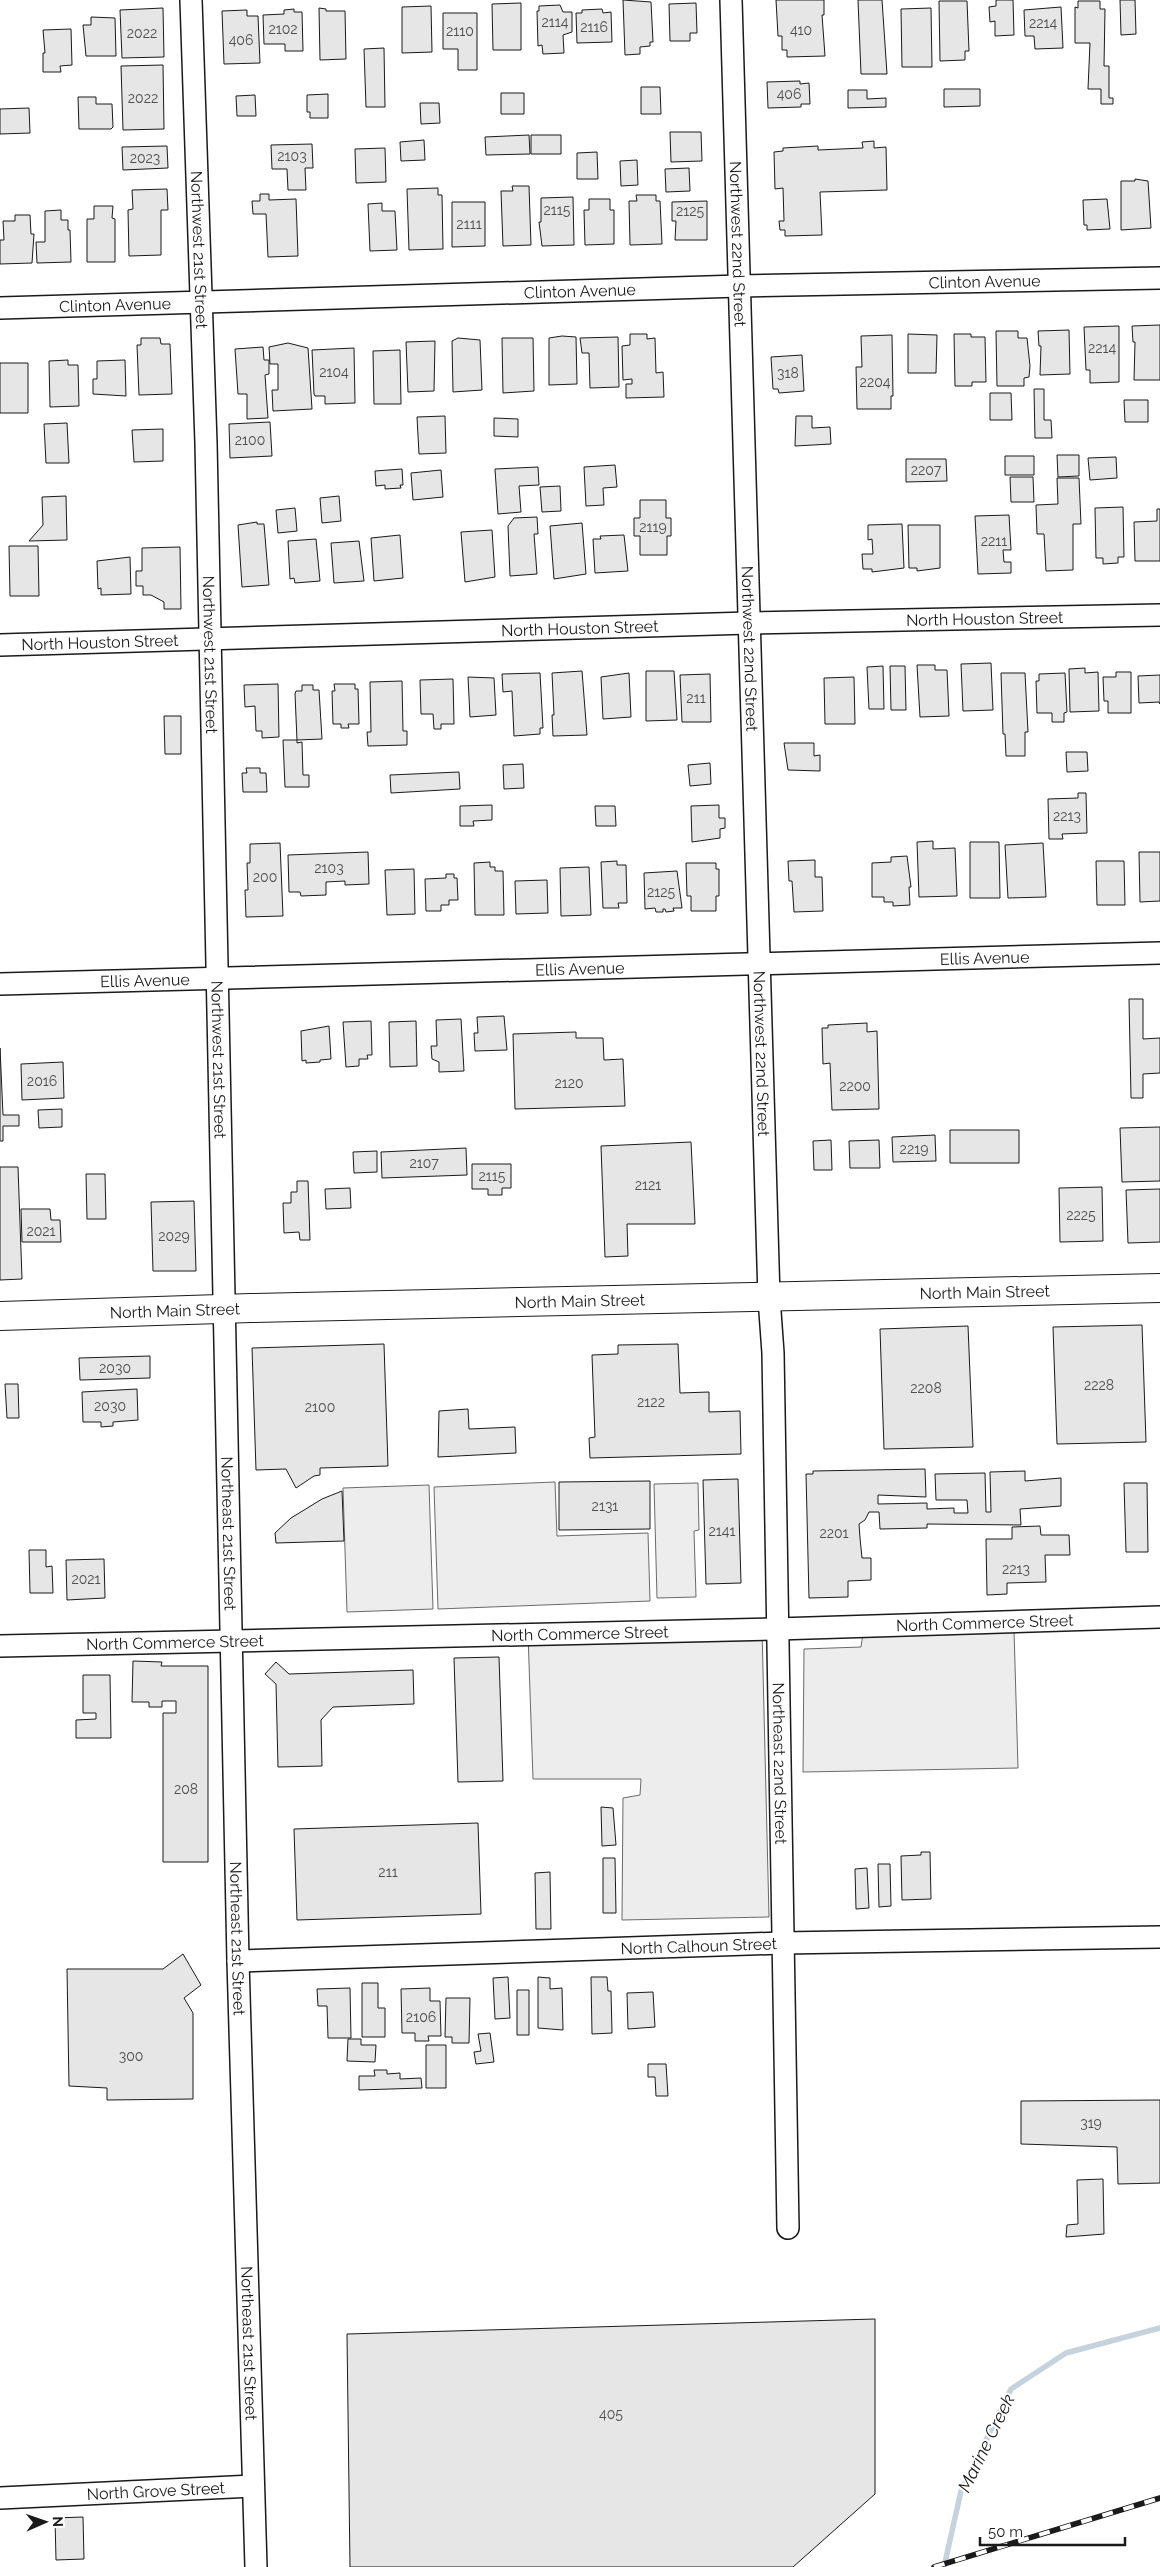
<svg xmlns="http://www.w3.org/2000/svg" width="1160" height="2567" font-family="Raleway,sans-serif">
<rect width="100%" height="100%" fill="#fff"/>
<path fill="#ededed" stroke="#6a6a6a" d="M555 1482 557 1536 648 1533 650 1601 438 1609 434 1487Z
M698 1483 699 1530 694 1531 696 1597 657 1598 654 1484Z
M429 1485 433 1609 347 1612 343 1488Z
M762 1629 769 1917 622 1920 623 1798 640 1795 641 1779H533L528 1634Z
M1014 1630 1018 1768 803 1772 804 1649 861 1647 863 1633Z"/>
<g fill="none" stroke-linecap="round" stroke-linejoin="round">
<path stroke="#c6d2dc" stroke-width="5.5" d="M944 2567 961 2491 1011 2389 1066 2353 1160 2328"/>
</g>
<path fill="#e6e6e6" stroke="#1a1a1a" d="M623 0 651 2 653 42H650V46L640 47V54L625 55Z
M776 0H824V15H822L825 56 787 57V50H782V36H778Z
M858 0H882L887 74H861Z
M996 0H1013L1014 35 995 36V21L990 22 989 7 996 6Z
M1120 0H1135L1136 34 1121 35Z
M939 1H967L969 51H965V60L940 61Z
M1078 1H1100V9H1105L1104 66H1109V98H1113V104H1101V89H1088L1090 43H1075V7L1078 8Z
M521 3V50H493L492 4Z
M696 3 697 33H690V41H670L669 4Z
M560 5 563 12H572V32L563 35 564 53 543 54 542 45 538 46 537 11H539V6Z
M431 6 432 52 402 53V7Z
M1061 7 1063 48 1035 49 1034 36H1025L1024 10Z
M163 8 164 57 122 58 120 10Z
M319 8 326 9V11H345L346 59 320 60Z
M931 8 932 67H902L901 9Z
M294 9V12H302L303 51H285V44H264L263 15 284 14V10Z
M602 9 603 13 611 12 612 42 577 43 576 13H582V10Z
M247 10V16H258L260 63 224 64 222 11Z
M443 13H477V70H458V49H443Z
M91 17 115 18 116 56H86L83 25H91Z
M71 29 72 65 60 66 61 72H43V53H45L43 30Z
M384 48 385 107H366L364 49Z
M163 65 164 129 123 130 121 66Z
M800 81V84L809 83 810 104H801V107L768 108 767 82Z
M641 87H660L661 114H641Z
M944 89H980V106L944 107Z
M848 90H867V99L886 98V107L848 108Z
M501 93H524V114H501Z
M328 94V118H310V112H307V95Z
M255 95 256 116H237L236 96Z
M78 97H96V104H112L113 127 111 129H79Z
M420 103H439L440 123 421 124Z
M29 108 30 133 0 134V109Z
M670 132H701L702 161 671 162Z
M529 135 530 154 486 155 485 137Z
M531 135H561V154H531Z
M424 140 425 160 401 161 400 142Z
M874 141V148L886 147 887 190 820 192 822 235 785 236V230H780L779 221H784L783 188 775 189 774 152 783 151V148L818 146V150L863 148 862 142Z
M312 144 313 168H305L306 190H288L287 169H272L271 145Z
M167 146 168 168 123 170 122 147Z
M385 148 386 182 356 183 355 149Z
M597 152 598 179H577V153Z
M637 160 638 185 621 186 620 161Z
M689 168 690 191 666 192 665 169Z
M1135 179 1148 181 1151 228 1121 230V181H1135Z
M512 186H529L531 245 503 246 501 191H513Z
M438 188V195H442L443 249 409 250 407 189Z
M167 189 168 210H161V255L129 256 128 210 133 209 132 190Z
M260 194H269V200L296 199 298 256 268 257 266 214H253L252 201H260Z
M636 195H656V201H660L662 244 630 245 629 201H637Z
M573 197 574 245 542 246 539 222H541V198Z
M589 199H610V210H614V244L585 245 584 210H589Z
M1107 199 1110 229 1087 230V225H1084L1083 200Z
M707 201V240H675L676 221H672V202Z
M452 202H485V246L452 247Z
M382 203V211H395L397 250 370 251 368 204Z
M94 206H113L112 218 115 219V262H87V219H94Z
M61 210V220H68V230H70L71 262 37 263 36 242H45V211Z
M15 215H30L31 234H34L32 263 0 264V240H4L3 221H15Z
M1160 325V380H1134L1135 342H1133L1132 326Z
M1119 326V382L1090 383V370H1086L1084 327Z
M1069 330 1070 374 1040 375 1041 346H1039L1038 331Z
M996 331H1018V338H1027L1030 366 1029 377 1024 378V386H997Z
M630 334H647V339L655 338 656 373 663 372 664 397 626 398V384H632V379L623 380 622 346 630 345Z
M908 334 937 335 936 373H908Z
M954 334H971V337H985L986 382H972V386H955Z
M892 335 893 396H891V409H857L856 367H862L861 336Z
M562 336 576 337 577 384 549 385V338Z
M618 337 619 387 590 388 589 353H582L580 338Z
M141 338H160L161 344H170L172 394 139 395 137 345H141Z
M458 338 480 340 482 390 453 392 452 341Z
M502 338H533L534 391 503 393Z
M435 341 434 391 408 392 406 342Z
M288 343 308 348 312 409 273 411 272 390H278V364H270L269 347Z
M263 347 264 360H269V374L265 375 268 418 247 419V394H238L235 349Z
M354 348 355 403 325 404V396H315L314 394 312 350Z
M400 350 401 404H374L373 351Z
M802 355 804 391 779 393 778 389H773L771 357Z
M68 360V365H78L79 406 50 407 49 361Z
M125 360 126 396 93 394V379H97V361Z
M0 363H28V413H0Z
M1034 389H1044V420H1051L1052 438H1035Z
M990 393H1011L1012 420H990Z
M1124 400H1148V422H1125Z
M445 416 446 453 419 454 417 417Z
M796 416H812V428L830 427 831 444 795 446Z
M494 418 518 419V437L494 436Z
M270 422 272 456 230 458 229 424Z
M67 423 69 463H46L44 424Z
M163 429V461L134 462 132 430Z
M1057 455H1079V476L1058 477Z
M1005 456H1034V475H1005Z
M1116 457 1117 478 1090 480 1088 458Z
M906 459H946L947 481 906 482Z
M615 465 617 487 603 488 604 505 586 506 584 467Z
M538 467 539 485 519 486 521 512 498 514 495 469Z
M402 469 403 485H400L401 488 385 489V485L376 486 375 471Z
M441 470 443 497 413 500 411 473Z
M1010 477H1033L1034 502H1011Z
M1057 478H1079L1081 524H1073V570L1046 571 1044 534H1037L1036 505 1058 504Z
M560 486 561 511 542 512 540 487Z
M66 496 67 540 29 541 43 525 42 497Z
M339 496 341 521 322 523 320 498Z
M640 500H666V518H671V536H667V555H640V536H634V518H640Z
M1123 507 1124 557H1118V563L1103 564V558H1096L1095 508Z
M295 508 297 531 278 533 276 510Z
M1157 509H1160V561H1135L1134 522 1157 521Z
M1009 515 1011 550H1003L1004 562H1011V573L978 574 975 516Z
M537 517 538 534H534L537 574 510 576 508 526 514 518Z
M257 522V524H264L269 585 242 587 238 525Z
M582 523 586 574 554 579 550 526Z
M902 524 904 568 872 572V569H863L862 554H873L872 539 868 540V525Z
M908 525H940V568L917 571V568H909Z
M492 530 495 577 465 582 461 532Z
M400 535 403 578 374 581 371 538Z
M624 535 628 571 595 573 593 539H601L600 536Z
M316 539 320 581 295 583 294 578 290 579 288 541Z
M359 541 364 581 334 583 331 543Z
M9 546H38L39 596H10Z
M180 547 181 609H164V602L151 595H143V586H136V571H142V548Z
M130 557 131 594 101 595V588L98 589 97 561Z
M991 663 993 710 963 711 961 664Z
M917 665H935V670H947L949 716 920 717Z
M883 666 884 709H869L867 667Z
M890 666H905L906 710H891Z
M1085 668V673L1098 672 1099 711 1070 712 1069 669Z
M582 671 587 735 553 736 552 715H554L552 673Z
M646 671H674L677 720 646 721Z
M1116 672H1131V713H1108V701H1104L1103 677H1116Z
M540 673 543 728H540V734L514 736 512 691 503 692 502 674Z
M629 673 631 717 603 719 601 677Z
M1001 673H1025L1028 732H1025V756H1006L1005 734H1003Z
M1065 673 1067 712 1064 713V722H1052V713H1037L1036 681H1039V674Z
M710 674 711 722H682L680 675Z
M1160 675V704L1159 702 1139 703 1138 676Z
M468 677 494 678 496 715 470 717Z
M854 677 855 724H825L824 678Z
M453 679 454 724H441V729H434L433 714H421L420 680Z
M402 681 403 731H407V745L368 746 367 732H371L370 682Z
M278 684 279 737 262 738V731H256L255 706 245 707 244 685Z
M334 684H355V689H358L359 724H348L349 728H341V724H333L332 691H335Z
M302 685H313V690H319L322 739 297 740 295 694 296 691H302Z
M164 716H181V754H165Z
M283 740H297V743L302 742 303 775H309V787H285Z
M784 743H814V756L820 755V771L788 770Z
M1066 752H1087L1088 771 1067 772Z
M710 763 711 784 690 786 688 765Z
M523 764 524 788 504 789 503 765Z
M246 768H260V773H266L267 792H243L242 773H247Z
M459 772 460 789 391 793 390 775Z
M1078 793H1086L1087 833 1062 834 1063 839H1049L1048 799 1078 798Z
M492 805V820L473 821 474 826H460V806Z
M719 805V818H725V828L720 829V838L692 842 691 806Z
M595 806H615L616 826H596Z
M933 841V849L955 848 957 896 919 897 917 842Z
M970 842H999L1000 898H970Z
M280 843 283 916 246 917 245 890H248L247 863H250V844Z
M1043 843 1046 897 1008 898 1005 845Z
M368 852 369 884 345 885V881L326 882V895L301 896 300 892H289L288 855Z
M1139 852H1160V901L1140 902Z
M907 856 911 887H909L910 905 893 906V902H884V897H872V863L891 862V857Z
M815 860V877H822L823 911 794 912 792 881H789L788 861Z
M617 861V865H626L627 903H618L619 908H603L601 862Z
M1096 861H1124L1125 905H1097Z
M490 862V867H495V871H503L504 915H475L474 863Z
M686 863H716V869H719V896H716V911H691V896H687Z
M589 867 591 915 561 916 560 868Z
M414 869 415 914 387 915 385 870Z
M677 871 682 908H673L674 911 666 912 665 909H663V912H656L655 908 645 909 644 873Z
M446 874H454V878H457L458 900H449V905H441V911H426L425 879 446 878Z
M547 880 548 913 516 914 515 881Z
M1129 999H1143V1039L1160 1038V1073L1143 1074V1098H1131Z
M504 1016 507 1050 475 1051 474 1033H478L477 1017Z
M461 1019 464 1071 439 1072V1062L432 1059 431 1046H437L436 1020Z
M371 1021 372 1055H367L368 1059H359V1066L346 1067 343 1022Z
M416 1021 417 1066 390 1067 389 1022Z
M867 1023V1032L877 1031 879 1109 832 1110 830 1063 823 1064 822 1028H828V1025Z
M329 1026 331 1059 320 1060V1062L306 1063V1060L302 1061 301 1031Z
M576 1032V1038H603L604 1060 623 1059 625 1106 515 1109 513 1034Z
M0 1048 3 1115H19V1126H3V1141H0Z
M63 1062 64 1098 22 1100 21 1064Z
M62 1109V1127L39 1128 38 1110Z
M1160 1127V1181L1122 1182 1120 1128Z
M950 1130H1019V1163H950Z
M935 1135 936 1161 893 1162 892 1137Z
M831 1140 832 1170H814L813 1141Z
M879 1140 880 1168H850L849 1141Z
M691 1142 695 1224H627L628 1256 605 1257 601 1146Z
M466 1148 467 1175 382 1178 381 1152Z
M377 1151V1172L354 1173 353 1152Z
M472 1164H511V1188H502V1195H488V1189H472Z
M0 1167H18L22 1279 0 1280Z
M86 1174H105L106 1219H87Z
M297 1181H308L310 1240H300L299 1232 284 1233 283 1203H291V1192H297Z
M1102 1187 1103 1241 1060 1242 1059 1188Z
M350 1188 351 1208 326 1209 325 1189Z
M1160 1189V1242L1128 1243 1126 1190Z
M194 1201 196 1271H153L151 1202Z
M21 1209H50L51 1220H60L61 1242H22Z
M1142 1325 1146 1442 1057 1444 1053 1327Z
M968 1326 973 1447 884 1449 880 1329Z
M384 1344 388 1466 320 1468V1475L314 1476 296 1488 286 1469 256 1470 252 1348Z
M678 1344 680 1393 709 1392V1412L740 1411 741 1454 590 1458 589 1438 595 1437 592 1355 618 1354V1345Z
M150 1356V1378L80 1380 79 1358Z
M5 1384H18L19 1418H7Z
M137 1389 138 1420 113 1422V1426L101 1427V1422H83L82 1392Z
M468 1409 469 1429 515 1427 516 1453 438 1457 439 1411Z
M925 1469 926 1497 878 1495V1504L927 1503V1509L954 1508V1513H968L967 1500H936L935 1474 985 1473 986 1512H991L990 1472 1025 1471V1481L1061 1478V1506L1020 1509 1021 1525 927 1524V1528L880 1529 879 1512H869L865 1520 859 1524 860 1538 862 1558H871V1580L848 1581V1597L809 1598 806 1474H813V1471Z
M738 1479 741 1583 706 1584 703 1480Z
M650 1481V1529L559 1530V1482Z
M1124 1483H1147L1148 1552H1126Z
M342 1491 344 1541 276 1543 275 1533 291 1518 322 1499Z
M1040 1526 1041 1535H1069L1070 1555H1045L1046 1582 1007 1583V1594L987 1595 986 1539H1012V1527Z
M29 1550H46V1567L52 1566 53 1593H30Z
M104 1559 105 1598 67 1600 66 1560Z
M499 1657 503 1781 458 1782 454 1658Z
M133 1661 162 1662 161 1666H208V1862H163V1713H176V1701H162V1707H149V1702H132Z
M276 1662 289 1674 413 1670 414 1704 333 1707 321 1720 322 1766 278 1767 276 1684 265 1674Z
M83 1675H110L111 1738H76V1720L96 1719V1713H83Z
M601 1807 613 1808 616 1845 602 1846Z
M478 1823 481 1914 297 1920 294 1829Z
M921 1852H930L931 1899 902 1900 901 1856 921 1855Z
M603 1858H615L616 1913H603Z
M878 1864H890L891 1906 879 1907Z
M867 1868 869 1908 856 1909 855 1869Z
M550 1872 551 1929H536L535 1873Z
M183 1954 201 1985 184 1998 193 2013V2099L107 2100V2088L69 2086 67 1969H163Z
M508 1977 510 2018 495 2019 493 1978Z
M538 1977 550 1978V1989L562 1988 563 2030 538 2028Z
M591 1977H607L608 1991H611L612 2033 592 2034Z
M362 1983H378V2008H385V2037H362Z
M350 1988 351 2038H328L327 2006H318L317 1989Z
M430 1988V2001H440L441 2036H428L429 2041H415V2033H402L401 1989Z
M517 1990H529V2035H517Z
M653 1992 655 2027 628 2029 627 1993Z
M446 1998H470L469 2043H452V2037H445Z
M490 2033 494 2062 476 2064 474 2052 481 2051 478 2034Z
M348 2039H361V2045H376L375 2062 347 2061Z
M426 2045H446V2088H426Z
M648 2064H666L668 2096H656L655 2077H648Z
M374 2070H387V2074L400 2073V2079L421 2078 422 2088 359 2090V2076H375Z
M1160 2100V2183L1118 2184 1117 2147 1021 2144V2101Z
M1103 2179 1104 2234 1066 2237 1067 2225 1078 2224 1077 2180Z
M875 2319V2494L793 2567H350L347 2334Z
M83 2517 84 2559 56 2560 55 2518Z"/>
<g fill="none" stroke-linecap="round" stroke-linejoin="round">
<g stroke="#1a1a1a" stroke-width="24">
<g id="minor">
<path id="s1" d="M191 0 206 443 238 1961 256 2567"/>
<path id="s2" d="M731 0 769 1298 773 1353 788 2228"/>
<path id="s3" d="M0 308 740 286 1160 278"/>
<path id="s4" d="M0 645 749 623 1160 615"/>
<path id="s5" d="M0 984 1160 953"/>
<path id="s6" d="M0 1646 777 1629 1160 1617"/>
<path id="s7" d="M238 1961 782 1943 1160 1937"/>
<path id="s8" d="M0 2498 253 2486"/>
</g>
</g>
<g stroke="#1a1a1a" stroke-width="30">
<g id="major">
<path id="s9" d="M0 1316 251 1308 1160 1288"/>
</g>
</g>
<use href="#minor" stroke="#fff" stroke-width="21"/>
<use href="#major" stroke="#fff" stroke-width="28"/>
<g stroke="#1a1a1a" stroke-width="5.5">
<path id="rail" d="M934 2567 1160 2498"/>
</g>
<use href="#rail" stroke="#fff" stroke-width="4" stroke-dasharray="11" stroke-linecap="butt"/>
</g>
<g text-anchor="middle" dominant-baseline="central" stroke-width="4" stroke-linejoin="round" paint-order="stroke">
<g font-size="14" fill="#4d4d4d">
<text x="555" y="22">2114</text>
<text x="1043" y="23">2214</text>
<text x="594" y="27">2116</text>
<text x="283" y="29">2102</text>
<text x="801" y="30">410</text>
<text x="460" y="31">2110</text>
<text x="142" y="33">2022</text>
<text x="241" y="40">406</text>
<text x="789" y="94">406</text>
<text x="143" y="98">2022</text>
<text x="292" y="156">2103</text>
<text x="145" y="158">2023</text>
<text x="557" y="210">2115</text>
<text x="690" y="211">2125</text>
<text x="469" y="224">2111</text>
<text x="1102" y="348">2214</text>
<text x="334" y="372">2104</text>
<text x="788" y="373">318</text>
<text x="875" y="382">2204</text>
<text x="250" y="440">2100</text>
<text x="926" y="470">2207</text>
<text x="653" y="527">2119</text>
<text x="994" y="541">2211</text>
<text x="696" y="698">211</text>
<text x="1067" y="816">2213</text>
<text x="329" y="868">2103</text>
<text x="265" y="877">200</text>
<text x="661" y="892">2125</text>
<text x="42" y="1081">2016</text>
<text x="569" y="1083">2120</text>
<text x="855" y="1086">2200</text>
<text x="914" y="1149">2219</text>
<text x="424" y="1163">2107</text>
<text x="492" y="1176">2115</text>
<text x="648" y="1185">2121</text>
<text x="1081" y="1215">2225</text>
<text x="41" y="1231">2021</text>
<text x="174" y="1236">2029</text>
<text x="115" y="1368">2030</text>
<text x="1099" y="1385">2228</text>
<text x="926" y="1388">2208</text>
<text x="651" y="1402">2122</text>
<text x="110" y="1406">2030</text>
<text x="320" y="1407">2100</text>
<text x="605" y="1506">2131</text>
<text x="722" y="1531">2141</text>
<text x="834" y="1533">2201</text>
<text x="1016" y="1569">2213</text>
<text x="86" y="1579">2021</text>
<text x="186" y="1789">208</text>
<text x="388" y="1872">211</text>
<text x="421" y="2017">2106</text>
<text x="131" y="2056">300</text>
<text x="1091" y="2123">319</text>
<text x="611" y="2414">405</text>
</g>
<g font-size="16" fill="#1a1a1a" stroke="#fff">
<text stroke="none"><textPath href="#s2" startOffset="244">Northwest 22nd Street</textPath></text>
<text stroke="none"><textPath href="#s1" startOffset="250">Northwest 21st Street</textPath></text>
<text stroke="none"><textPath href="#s3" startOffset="985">Clinton Avenue</textPath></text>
<text stroke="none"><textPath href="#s3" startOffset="580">Clinton Avenue</textPath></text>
<text stroke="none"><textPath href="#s3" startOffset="115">Clinton Avenue</textPath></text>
<text stroke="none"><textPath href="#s4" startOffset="985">North Houston Street</textPath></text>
<text stroke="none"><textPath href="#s4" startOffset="580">North Houston Street</textPath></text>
<text stroke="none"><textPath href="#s4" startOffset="100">North Houston Street</textPath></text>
<text stroke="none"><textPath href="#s2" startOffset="649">Northwest 22nd Street</textPath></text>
<text stroke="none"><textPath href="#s1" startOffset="655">Northwest 21st Street</textPath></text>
<text stroke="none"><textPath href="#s5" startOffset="985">Ellis Avenue</textPath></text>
<text stroke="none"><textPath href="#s5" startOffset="580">Ellis Avenue</textPath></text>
<text stroke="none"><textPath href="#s5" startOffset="145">Ellis Avenue</textPath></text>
<text stroke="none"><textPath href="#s2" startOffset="1054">Northwest 22nd Street</textPath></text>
<text stroke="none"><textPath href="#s1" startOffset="1060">Northwest 21st Street</textPath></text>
<text stroke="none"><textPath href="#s9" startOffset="985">North Main Street</textPath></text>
<text stroke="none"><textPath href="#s9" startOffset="580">North Main Street</textPath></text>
<text stroke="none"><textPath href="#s9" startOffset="175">North Main Street</textPath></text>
<text stroke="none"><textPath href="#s1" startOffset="1534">Northeast 21st Street</textPath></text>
<text stroke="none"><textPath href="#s6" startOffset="985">North Commerce Street</textPath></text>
<text stroke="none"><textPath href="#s6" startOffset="580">North Commerce Street</textPath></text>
<text stroke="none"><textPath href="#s6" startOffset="175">North Commerce Street</textPath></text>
<text stroke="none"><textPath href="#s2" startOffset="1764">Northeast 22nd Street</textPath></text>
<text stroke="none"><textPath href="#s1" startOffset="1939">Northeast 21st Street</textPath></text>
<text stroke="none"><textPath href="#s7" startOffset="461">North Calhoun Street</textPath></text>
<text stroke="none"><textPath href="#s1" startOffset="2344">Northeast 21st Street</textPath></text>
<text stroke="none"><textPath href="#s8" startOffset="156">North Grove Street</textPath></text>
</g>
<g font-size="18" font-style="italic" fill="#1a1a1a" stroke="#fff">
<text transform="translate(986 2443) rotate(-64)">Marine Creek</text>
</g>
</g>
<g transform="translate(45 2522) rotate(88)" stroke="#ffffff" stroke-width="4" paint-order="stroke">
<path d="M0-4L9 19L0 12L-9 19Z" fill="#1a1a1a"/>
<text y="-8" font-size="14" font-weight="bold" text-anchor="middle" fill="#1a1a1a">N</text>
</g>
<path d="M980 2537v8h145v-8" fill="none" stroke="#1a1a1a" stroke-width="2.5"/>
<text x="988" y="2537" font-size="15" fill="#1a1a1a" stroke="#ffffff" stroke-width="4" paint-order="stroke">50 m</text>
</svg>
